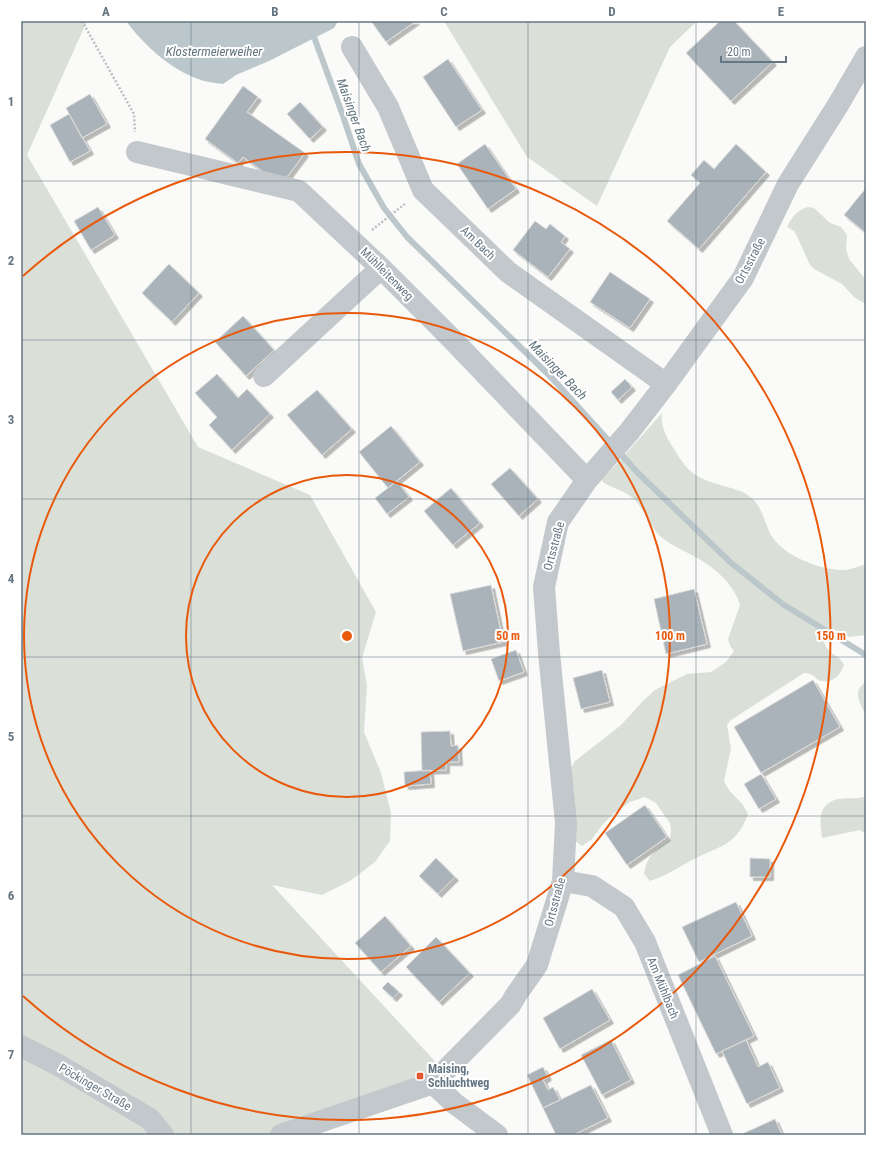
<svg xmlns="http://www.w3.org/2000/svg" width="887" height="1156" font-family="'Roboto Condensed',sans-serif">
<defs>
<filter id="shadow"><feDropShadow dx="3.5" dy="3.5" stdDeviation="0" flood-color="#0004"/></filter>
</defs>
<rect width="100%" height="100%" fill="#fafaf8"/>
<path fill="#dadfd7" d="M21 21H87L27 155 198 447 310 495 376 612 362 658 367 685 364 732 381 773 391 813 390 841 375 862 350 881 322 895 272 885 444 1071 281 1135H21Z
M444 21H697L670 47 597 206 527 157Z
M808 207 814 208 830 223 841 227 847 235 846 249 849 259 866 280V304L855 298 842 284 814 269 810 265 797 236 794 231 787 227C792 217 797 210 808 207Z
M662 413C660 425 667 439 674 449 677 453 678 457 681 460 693 478 707 481 727 487 734 489 743 491 749 496 762 505 764 522 771 535 783 556 822 571 845 570 852 569 859 566 866 564V635L849 637 839 631 832 629 826 634 824 641C827 655 839 654 844 665 841 674 834 683 822 681 815 680 816 674 804 673L731 720 727 725 731 749 724 781 729 790 743 805 748 814C744 824 740 833 731 840 722 848 709 851 698 857 681 865 667 876 650 881L644 874C647 855 656 850 670 840L671 830 670 823 656 803 645 797 630 802 614 813 603 824 592 839 582 846 571 838 570 770 575 761 620 726 644 700 655 690 687 674 711 672 726 662 734 651 730 646 728 639 740 605C733 581 710 564 688 553 679 548 669 544 661 537 650 527 645 511 635 500 627 491 613 489 603 482L601 479 614 467Z
M866 682V717C862 704 850 693 866 682Z
M866 796V834L860 830 822 838C820 822 817 804 838 799 848 797 857 800 866 796Z"/>
<path fill="#bbc7cb" d="M126 21H338L334 28 269 61 236 75 223 84C215 83 206 82 198 79 170 69 144 45 126 21Z"/>
<g fill="none" stroke-linecap="round" stroke-linejoin="round">
<path stroke="#bbc7cb" stroke-width="6" d="M314 37 342 113 359 164 384 208 407 237 551 377 638 473 730 562 784 605 866 655"/>
</g>
<path fill="#aab3b9" stroke="#dcdcda" filter="url(#shadow)" d="M371 21H416L386 42Z
M720 21H734L773 62 731 101 686 53Z
M448 59 482 110 456 127 423 77Z
M243 86 258 97 247 112 305 153 281 185 243 157 238 163 205 139Z
M90 94 107 124 82 138 66 108Z
M300 102 323 127 310 139 287 114Z
M69 114 90 151 70 162 50 125Z
M485 144 516 189 488 209 457 164Z
M736 144 766 172 699 249 667 221 700 183 691 175 704 160 714 169Z
M866 188V233L844 215Z
M98 207 115 235 91 250 74 221Z
M535 221 546 229 550 224 565 236 561 242 570 249 548 277 513 250Z
M169 264 199 293 172 322 142 293Z
M610 272 650 299 630 328 590 302Z
M243 316 274 350 246 376 215 342Z
M217 374 238 398 247 389 270 414 232 450 209 425 217 417 195 393Z
M625 379 632 387 618 400 611 392Z
M317 390 352 429 322 455 287 415Z
M391 426 420 462 388 488 359 452Z
M510 468 538 499 519 516 491 484Z
M397 481 409 497 387 514 375 498Z
M451 488 480 523 453 545 424 511Z
M491 585 503 642 463 651 450 594Z
M694 589 707 644 666 654 654 599Z
M516 650 524 672 499 681 491 659Z
M602 670 610 702 581 709 573 678Z
M813 680 840 727 761 773 734 727Z
M450 731 451 746 458 745 459 762H446V770L422 771 421 732Z
M430 770 431 784 405 786 404 772Z
M761 774 776 799 759 809 744 784Z
M645 805 667 837 627 865 605 833Z
M436 858 455 877 438 894 419 876Z
M750 858 770 859V877H750Z
M736 902 752 936 699 962 682 927Z
M385 916 411 946 381 972 355 943Z
M436 937 470 973 439 1002 406 967Z
M715 956 754 1036 716 1054 678 975Z
M388 982 399 992 393 998 382 988Z
M592 989 610 1020 560 1049 543 1018Z
M611 1040 631 1080 602 1095 581 1055Z
M746 1040 758 1067 768 1062 780 1088 747 1104 722 1051Z
M543 1067 548 1077 543 1080 548 1090 553 1087 560 1100 543 1108 527 1075Z
M591 1085 608 1118 573 1135H556L543 1108Z
M775 1119 782 1135H740Z"/>
<g fill="none" stroke-linecap="round" stroke-linejoin="round">
<path stroke="#bbbfc2" stroke-width="2.5" stroke-dasharray="2 2" stroke-linecap="butt" d="M82 21 134 114 135 132
M372 230 406 203"/>
<path stroke="#c3c8cc" stroke-width="22" d="M352 47 388 107 423 190 508 272 666 384
M137 152 299 191 381 268 450 337 587 480
M264 376 381 268
M563 881 592 886 624 907 645 942 722 1135
M21 1046 60 1066 150 1119 163 1135
M433 1083 454 1103 497 1135
M281 1135 433 1083 510 1005 516 995 537 965 563 881 566 823 549 653 544 587 558 522 587 480 629 432 666 384 743 278 788 184 838 105 866 57"/>
</g>
<path fill="none" stroke="#657683" stroke-width="1" stroke-opacity="0.55" d="M191 21V1135M359 21V1135M528 21V1135M696 21V1135M21 181H866M21 340H866M21 499H866M21 657H866M21 816H866M21 975H866"/>
<g fill="none" stroke="#e8590c" stroke-width="2">
<circle cx="347" cy="636" r="161"/>
<circle cx="347" cy="636" r="323"/>
<path d="M23 276A484 484 0 1 1 23 996"/>
</g>
<rect fill="#e4572e" stroke="#fff" stroke-width="1.5" x="416" y="1072" width="8" height="8" rx="2"/>
<g text-anchor="middle" dominant-baseline="central" stroke-width="4" stroke-linejoin="round" paint-order="stroke">
<g font-size="12" fill="#657683" stroke="#fff">
<text transform="translate(478 243) rotate(44)">Am Bach</text>
<text transform="translate(750 261) rotate(-62)">Ortsstraße</text>
<text transform="translate(387 274) rotate(45)">Mühlleitenweg</text>
<text transform="translate(554 546) rotate(-75)">Ortsstraße</text>
<text transform="translate(555 902) rotate(-75)">Ortsstraße</text>
<text transform="translate(663 988) rotate(68)">Am Mühlbach</text>
<text transform="translate(95 1087) rotate(30)">Pöckinger Straße</text>
</g>
<g font-size="12" font-weight="bold" fill="#657683" stroke="#fff" text-anchor="start">
<text x="428" y="1069">Maising,<tspan x="428" dy="14">Schluchtweg</tspan></text>
</g>
<g font-size="13" font-style="italic" fill="#60757c" stroke="#fff">
<text x="214" y="51">Klostermeierweiher</text>
<text transform="translate(354 115) rotate(70)">Maisinger Bach</text>
<text transform="translate(558 370) rotate(46)">Maisinger Bach</text>
</g>
</g>
<circle cx="347" cy="636" r="6" fill="#e8590c" stroke="#fff" stroke-width="2"/>
<g font-size="12" text-anchor="middle" font-weight="bold" fill="#e8590c" stroke="#fff" stroke-width="4" stroke-linejoin="round" paint-order="stroke">
<text x="508" y="640">50 m</text>
<text x="670" y="640">100 m</text>
<text x="831" y="640">150 m</text>
</g>
<rect width="887" height="1156" fill="none" stroke="#ffffff" stroke-width="44"/>
<path d="M721 56v6h65v-6" fill="none" stroke="#657683" stroke-width="2"/>
<text x="727" y="56" font-size="12" fill="#657683" stroke="#ffffff" stroke-width="3" paint-order="stroke">20 m</text>
<rect x="22" y="22" width="843" height="1112" fill="none" stroke="#657683" stroke-width="1.5"/>
<g font-size="13" text-anchor="middle" font-weight="bold" fill="#657683">
<text x="106" y="16">A</text>
<text x="275" y="16">B</text>
<text x="444" y="16">C</text>
<text x="612" y="16">D</text>
<text x="781" y="16">E</text>
<text x="11" y="106">1</text>
<text x="11" y="265">2</text>
<text x="11" y="424">3</text>
<text x="11" y="583">4</text>
<text x="11" y="741">5</text>
<text x="11" y="900">6</text>
<text x="11" y="1059">7</text>
</g>
</svg>
